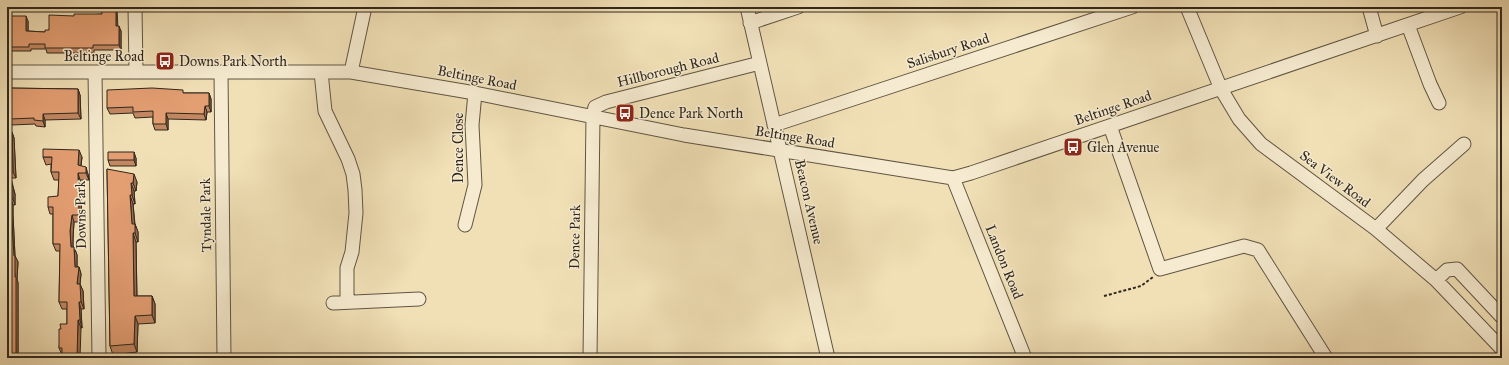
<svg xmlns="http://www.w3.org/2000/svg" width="1509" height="365" font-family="'IM FELL Great Primer',serif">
<rect width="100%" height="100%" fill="#f1e0b6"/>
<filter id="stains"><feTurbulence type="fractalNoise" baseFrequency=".005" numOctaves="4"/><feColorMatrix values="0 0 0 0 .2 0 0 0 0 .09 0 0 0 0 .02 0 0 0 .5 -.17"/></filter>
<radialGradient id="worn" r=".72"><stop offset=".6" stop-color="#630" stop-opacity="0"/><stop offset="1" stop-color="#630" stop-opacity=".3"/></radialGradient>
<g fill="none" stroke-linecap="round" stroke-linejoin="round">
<g stroke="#605543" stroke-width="15">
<path id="minor" d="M135 7 136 72
M747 7 828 358
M1187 7 1221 89 1239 119 1261 144 1376 229 1436 280 1502 349
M1369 7 1377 36
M750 23 798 7
M1408 25 1430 84 1439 103
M7 72H351L475 93 684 135 953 178 971 173 1460 7
M95 72 99 358
M221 72 224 358
M321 72 325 111 348 159 353 174 355 190 356 213 352 252 347 268V302
M351 72 365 7
M774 125 1132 7
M1110 126 1160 269 1244 246 1258 250 1326 358
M953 178 1025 358
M465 225 475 185 472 125 475 93
M1376 229 1423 180 1464 144
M1436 280 1447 270 1457 269 1502 317
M333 303 419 299
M590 358 593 116 595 107 606 102 760 63"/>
</g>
<path stroke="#2f271d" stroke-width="2" stroke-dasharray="3 2" stroke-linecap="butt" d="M1104 296 1141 286 1153 277"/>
<use href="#minor" stroke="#f6ebd0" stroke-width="13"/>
</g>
<path fill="#c38862" stroke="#2f271d" d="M102 14 118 26 121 31V50H94V53H47L46 49H31V51H7V16L28 21V31L45 32 74 16Z
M7 88 78 89 80 95 81 119 45 120V127L36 126 35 124 12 125 10 118H7Z
M184 93H209L211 99V112H207L206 120 168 119V130H155L153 124V117L135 118 133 113 110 114 107 108Z
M12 132 14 138 16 178H11L15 194V205H13V215L15 256 18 262 17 279 18 283V358H7V133Z
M43 157H82L81 166 88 174 89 180H80L82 222H74L73 238V247H74L77 255V267H79L81 274 80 284 83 291 84 309H81L82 328H81L62 355 59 348 61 329 67 324V309H62L59 302 60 251H56L53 244V214H50L48 207 58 196 59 180H54L51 172V164L46 165Z
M136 158V166H110L108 160Z
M107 169 137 182 136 191H134L135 204H133L135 224 138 232V242H136L137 296H152L155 304V323L138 324 137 352 113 355 110 346Z"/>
<path fill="#9f6f50" stroke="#2f271d" d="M116 7H117L118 31 116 26Z
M26 16 28 21V36L26 31Z
M119 26 121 31V50L119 45Z
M78 89 80 95 81 119 78 113Z
M209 93 211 99V112L209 106Z
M205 106 207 112 206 120 204 114Z
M166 113 168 119V130L166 124Z
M43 114 45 120V127L43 121Z
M12 132 14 138 16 178 13 172Z
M79 150 82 157 80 172 78 165Z
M134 152 136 158V166L134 160Z
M86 167 88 174 89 180 86 173Z
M8 172 15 194V205L13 199Z
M78 173 80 180 82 222 79 215Z
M134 174 137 182 136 191 133 183Z
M131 183 134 191 135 204 132 195Z
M130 195 133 204 135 228V224L138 232V242L132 224Z
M11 199 13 205V215L15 256 18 262 17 279 18 283V358H16L15 277 11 209Z
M72 215 74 222 73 238V255L71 247 70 231Z
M133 233 136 242 137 305 134 296Z
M74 247 77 255V274L75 267Z
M79 267 81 274 80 284 83 291 84 309 81 302 77 284Z
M152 296 155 304V323L152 315Z
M79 302 81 309 82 328 80 320Z
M135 316 138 324 137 352 134 344Z
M78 320 81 328 80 358H77Z"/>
<path fill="#e39e72" stroke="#2f271d" d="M101 7H116V26H119V45H93V48H45V44H29V47H7V16H26V31L45 32V30H49V15L74 16V14H102Z
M7 88 78 89V113L43 114V121L34 120V118L10 119V112H7Z
M152 88 183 90V93H209V106H205L204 114 166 113V124H153V111L133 112V107L107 108V90Z
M12 132 13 172H8L13 188V199H11V209L14 256H15V277H16V358H7V133Z
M43 149 79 150 78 165 86 167V173H78L79 215H72L70 231 71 247H74L75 267H79L77 284H80L81 302H79L80 320H78L77 358H62V348H59V329H61L60 324H67V302H59L60 244H53V207H48V197L58 196 59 172H51L52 157H43Z
M108 152H134V160H108Z
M107 169 134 174 133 183H131L132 195H130L132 224H135V233H133L134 296H152V315L135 316 134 344 110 346Z"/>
<defs>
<g id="bus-square" transform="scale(1)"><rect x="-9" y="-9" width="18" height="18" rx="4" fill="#8f2418" stroke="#f6ebd0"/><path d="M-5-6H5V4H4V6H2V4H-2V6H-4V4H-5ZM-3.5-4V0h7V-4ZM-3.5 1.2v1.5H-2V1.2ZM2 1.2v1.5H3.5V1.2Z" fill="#fff"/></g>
</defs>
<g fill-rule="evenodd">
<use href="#bus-square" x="165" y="61"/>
<use href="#bus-square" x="625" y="113"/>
<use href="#bus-square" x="1073" y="147"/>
</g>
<g text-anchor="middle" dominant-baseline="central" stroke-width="3" stroke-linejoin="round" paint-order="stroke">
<g font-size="14" fill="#2f271d" stroke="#f6ebd0">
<text transform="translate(948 51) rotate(-18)">Salisbury Road</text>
<text x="104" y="56">Beltinge Road</text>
<text transform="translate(668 70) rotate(-14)">Hillborough Road</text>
<text transform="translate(477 78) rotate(11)">Beltinge Road</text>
<text transform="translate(1113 108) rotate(-19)">Beltinge Road</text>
<text transform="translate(795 137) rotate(9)">Beltinge Road</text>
<text transform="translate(458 148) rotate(-90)">Dence Close</text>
<text transform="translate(1335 179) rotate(37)">Sea View Road</text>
<text transform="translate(809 202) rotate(77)">Beacon Avenue</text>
<text transform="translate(81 215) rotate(-91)">Downs Park</text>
<text transform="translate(206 215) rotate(-91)">Tyndale Park</text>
<text transform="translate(575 237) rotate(-89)">Dence Park</text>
<text transform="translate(1004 262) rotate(68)">Landon Road</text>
</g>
<g font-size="14" fill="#2f271d" stroke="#f6ebd0" text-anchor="start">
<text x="179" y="61">Downs Park North</text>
<text x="639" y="113">Dence Park North</text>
<text x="1087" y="147">Glen Avenue</text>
</g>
</g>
<rect width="1509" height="365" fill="none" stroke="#f1e0b6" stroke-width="24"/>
<rect x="8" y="8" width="1493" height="349" fill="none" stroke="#2f271d" stroke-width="2"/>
<rect x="12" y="12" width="1485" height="341" fill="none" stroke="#2f271d"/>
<rect width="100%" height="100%" filter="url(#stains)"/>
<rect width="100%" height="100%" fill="url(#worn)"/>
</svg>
